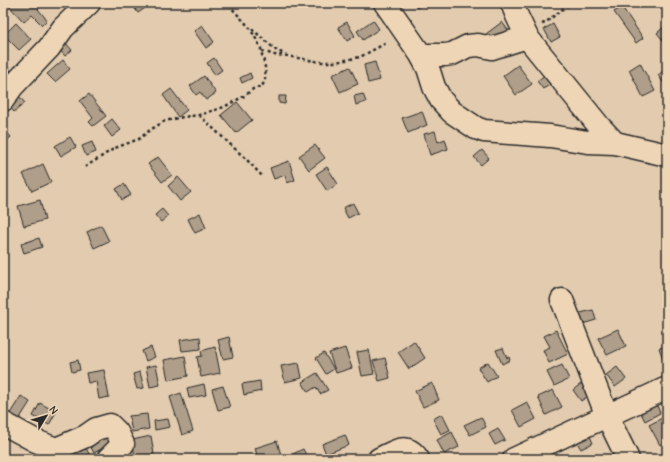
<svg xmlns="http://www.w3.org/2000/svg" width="670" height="462" font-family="'Comic Neue',sans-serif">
<rect width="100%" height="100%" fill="#e2cbae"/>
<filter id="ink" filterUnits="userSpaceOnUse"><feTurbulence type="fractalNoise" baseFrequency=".025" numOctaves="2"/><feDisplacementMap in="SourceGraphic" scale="8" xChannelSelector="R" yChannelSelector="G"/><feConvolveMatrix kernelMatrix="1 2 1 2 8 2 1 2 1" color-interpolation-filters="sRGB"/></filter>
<g filter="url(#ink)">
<path fill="#af9e89" stroke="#2b2b2b" d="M8 3H42L43 4 38 9 47 20 42 25 32 15 24 22 7 4Z
M131 3H150L151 4 138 13Z
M413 3H424L417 8Z
M622 7 643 38 636 43 614 12Z
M373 20 379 29 363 40 357 31Z
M347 22 355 36 347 41 338 27Z
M502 22 508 30 492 42 486 34Z
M16 23 31 39 19 50 4 35Z
M553 24 560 37 551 42 544 29Z
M667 24V45L657 33Z
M202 25 214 42 206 48 194 31Z
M63 40 72 50 65 56 56 46Z
M214 58 222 70 215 75 207 63Z
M63 60 70 69 55 82 47 74Z
M3 61 11 71 3 78Z
M375 62 380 80 368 83 364 65Z
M640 63 655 91 643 97 629 70Z
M518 65 532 84 516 95 503 76Z
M350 67 358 84 340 92 332 75Z
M667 68V88L658 75Z
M250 73 252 78 242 83 240 78Z
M545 75 551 84 543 89 537 81Z
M204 76 216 93 206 100 200 92 196 95 190 86Z
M171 89 187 110 178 117 163 95Z
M17 94 25 103 14 112 6 103Z
M89 94 106 116 93 126 89 122 93 118 80 101Z
M363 94 366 102 356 105 354 96Z
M279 96H286L285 104 279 103Z
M237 102 252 120 236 133 221 115Z
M422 111 427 125 408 133 402 118Z
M112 119 121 130 112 137 104 126Z
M3 128 11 137 3 144Z
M435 131 438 142 445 139 448 149 430 155 424 134Z
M70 137 76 147 61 156 55 146Z
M92 142 96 152 86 156 82 146Z
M315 145 325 158 309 170 299 156Z
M482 150 489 158 481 165 474 157Z
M158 157 172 175 162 182 148 164Z
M289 161 295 180 287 183 285 175 274 179 270 168Z
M43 164 51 182 32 191 23 174Z
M327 167 338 184 327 191 316 174Z
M178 177 191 192 180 201 168 186Z
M124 184 131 195 122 200 116 189Z
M40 200 45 220 24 226 18 206Z
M353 203 358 213 348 218 343 208Z
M162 209 168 216 161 222 155 215Z
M200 213 206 228 195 233 188 219Z
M101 225 109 241 94 248 87 232Z
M39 238 42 247 24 253 21 244Z
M593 310 596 320 579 325 576 314Z
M618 329 626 346 607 355 598 338Z
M556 330 568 354 549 363 543 350 550 347 544 336Z
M200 337 201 349 182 351 180 340Z
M229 337 233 357 223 359 218 340Z
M414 341 425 358 409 369 398 352Z
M667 345V363L665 364 659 348Z
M151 347 155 357 146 361 142 351Z
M215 347 220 373 201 377 197 357 202 356 201 351Z
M345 348 352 368 336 373 329 353Z
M503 348 507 358 509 357 510 360 502 364 496 350Z
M369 350 374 374 362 376 357 352Z
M324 353 334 369 326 374 316 358Z
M185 356 188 376 168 380 164 360Z
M385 358 390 378 379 381 373 361Z
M78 360 80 370 72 372 70 362Z
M488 362 497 376 487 382 478 368Z
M299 363 302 378 285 382 281 366Z
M156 365 160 385 150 387 146 367Z
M562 365 569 379 554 386 547 372Z
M617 367 626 379 615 387 606 375Z
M104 370 109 397 99 399 96 381 88 383 86 373Z
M140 372 144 388 137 389 133 374Z
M317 373 328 390 320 394 316 387 308 392 302 382Z
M260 381 261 391 244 395 242 384Z
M432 383 439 400 423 407 415 391Z
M582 383 591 394 581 401 573 390Z
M204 384 206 395 189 398 187 388Z
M223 386 230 407 218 410 212 389Z
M553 390 562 407 546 415 538 397Z
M181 393 193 431 182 435 170 397Z
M21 396 30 402 18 421 9 415Z
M527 402 536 419 521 427 512 410Z
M40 403 56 412 49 425 33 416Z
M656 403 660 413 645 421 640 411Z
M147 414 149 429 132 432 129 416Z
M442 414 450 430 441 434 433 419Z
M481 417 486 427 470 435 464 425Z
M664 417 667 422V441L660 445 649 425Z
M168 419 170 427 155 430 154 421Z
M498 429 505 440 495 445 489 434Z
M111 431 116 441 94 453 88 442Z
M452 432 459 447 444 454 437 440Z
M589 434 593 443 581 449 576 441Z
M345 435 349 445 326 454 322 444Z
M151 436 154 454 135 457 132 440Z
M277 441 281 455 269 459H258L255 448Z
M84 444 89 454 80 459H64L62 455Z
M303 449 308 459H296L293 454Z"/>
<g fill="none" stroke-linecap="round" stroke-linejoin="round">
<g stroke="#2b2b2b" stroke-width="25">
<path id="minor" d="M385 3 421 55 428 68 434 87 441 100 452 112 476 128 484 131 550 136 588 142 615 143 667 155
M512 3 517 16 527 37
M421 55H445L452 54 468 46 478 45 492 48 527 37 599 126 615 143
M3 100 12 87 49 48 63 28 89 3
M562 300 607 416 628 459
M3 423 36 441 56 449 86 436 96 429 110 425 117 432 123 444 108 459
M379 459C395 452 406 441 418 459
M514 459 667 388"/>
</g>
<path stroke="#2b2b2b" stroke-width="2.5" stroke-dasharray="3 3" stroke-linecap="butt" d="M542 24 545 23 570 3
M252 29 277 51 285 54
M262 51 278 56 282 55 320 62H336L360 57 388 42
M199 115 248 161 263 177
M85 167 115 148 139 139 150 130 165 121 183 117 199 115 224 107 246 95 253 89 262 86C269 76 264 62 261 51V48L250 28 227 3"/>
<use href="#minor" stroke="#eed5b6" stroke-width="22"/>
</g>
</g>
<rect width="670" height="462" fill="none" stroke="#eed5b6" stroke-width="16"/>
<rect x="8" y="8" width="654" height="446" fill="none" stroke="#2b2b2b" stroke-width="1.5" filter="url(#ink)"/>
<g transform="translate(46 416) rotate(52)" stroke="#eed5b6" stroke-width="3" paint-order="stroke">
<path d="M0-3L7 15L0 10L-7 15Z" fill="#2b2b2b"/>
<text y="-6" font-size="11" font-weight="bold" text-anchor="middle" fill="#2b2b2b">N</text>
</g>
</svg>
